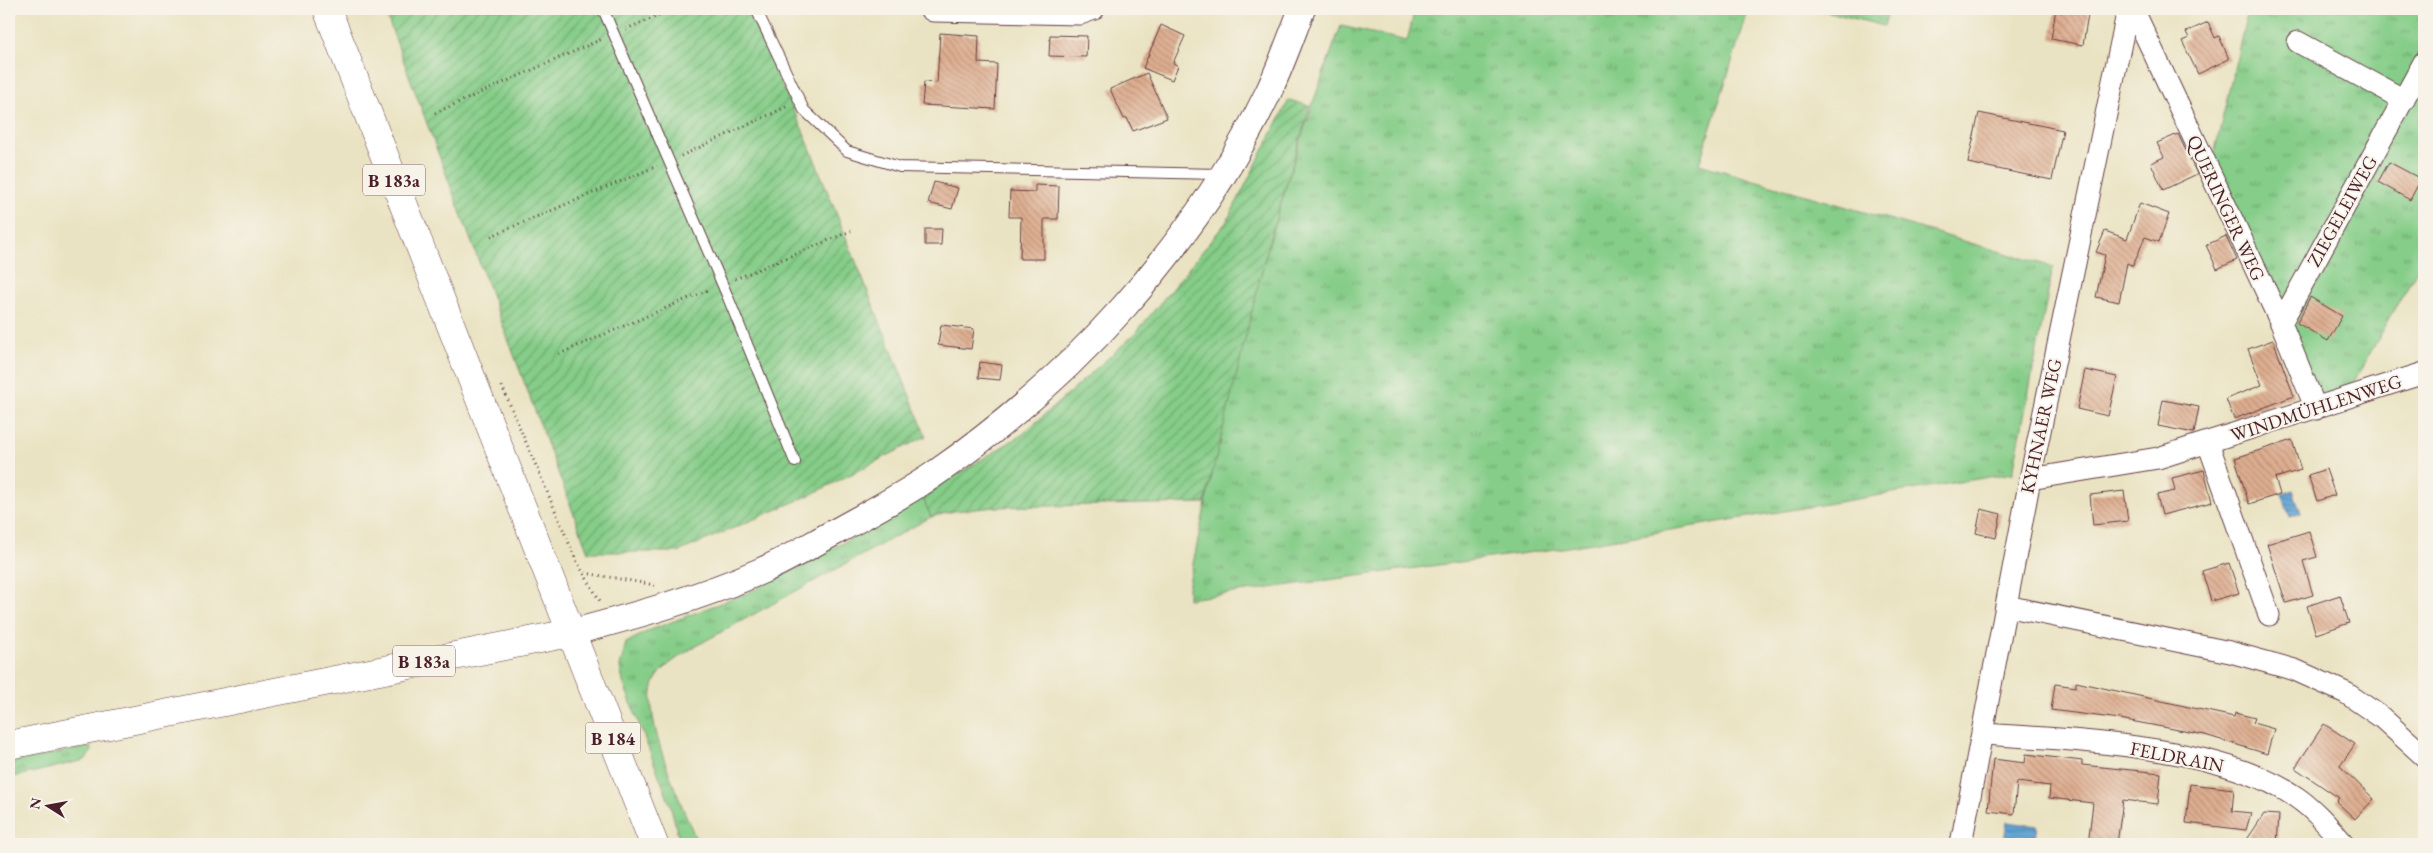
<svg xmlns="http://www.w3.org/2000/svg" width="2433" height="853" font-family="'EB Garamond',serif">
<defs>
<pattern id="grass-tufts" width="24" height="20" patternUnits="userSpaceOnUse" patternTransform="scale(1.25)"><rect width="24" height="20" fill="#85cd88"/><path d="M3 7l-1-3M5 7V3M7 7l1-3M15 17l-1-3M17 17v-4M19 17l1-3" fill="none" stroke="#6fa66f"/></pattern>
<pattern id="garden-furrows" width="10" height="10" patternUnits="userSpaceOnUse" patternTransform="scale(1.25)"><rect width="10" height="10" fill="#85cd88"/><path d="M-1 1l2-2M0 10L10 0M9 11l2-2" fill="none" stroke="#6fa66f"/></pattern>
<pattern id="water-rules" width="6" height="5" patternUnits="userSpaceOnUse" patternTransform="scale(1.25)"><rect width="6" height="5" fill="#5ea3d3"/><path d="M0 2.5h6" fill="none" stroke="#5084ab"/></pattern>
<pattern id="building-back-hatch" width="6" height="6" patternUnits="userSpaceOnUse" patternTransform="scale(1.25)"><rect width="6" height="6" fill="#deae90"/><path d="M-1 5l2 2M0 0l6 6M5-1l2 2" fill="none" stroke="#b68d76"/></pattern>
</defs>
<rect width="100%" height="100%" fill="#f7f3e8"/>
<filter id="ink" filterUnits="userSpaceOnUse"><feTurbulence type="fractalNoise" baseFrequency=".02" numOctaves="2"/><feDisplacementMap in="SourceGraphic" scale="10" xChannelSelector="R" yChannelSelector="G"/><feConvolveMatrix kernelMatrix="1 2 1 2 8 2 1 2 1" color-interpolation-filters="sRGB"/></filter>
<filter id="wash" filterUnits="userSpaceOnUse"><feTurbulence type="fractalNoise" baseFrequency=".0096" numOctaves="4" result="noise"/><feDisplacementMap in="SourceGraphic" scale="20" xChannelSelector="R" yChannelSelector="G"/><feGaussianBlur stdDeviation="1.12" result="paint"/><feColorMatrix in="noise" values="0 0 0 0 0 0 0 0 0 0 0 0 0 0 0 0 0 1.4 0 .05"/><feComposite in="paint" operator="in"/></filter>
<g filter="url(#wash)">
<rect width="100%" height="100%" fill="#eae3c3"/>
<path fill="url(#grass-tufts)" stroke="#68765a" d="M1415 9H1749L1699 164 2053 267 2013 473 1556 549 1188 599V588C1227 398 1271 207 1341 26L1407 41Z
M1817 9H1889L1884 26Z
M2248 9H2424V258L2348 392 2320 396 2210 172Z
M922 496 931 517 694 647C681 656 664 665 656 679 637 712 684 809 698 844H680L671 807 623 682 620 667 626 643 648 631 754 590 871 528Z
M86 747H91L92 751 85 760 9 778V763Z"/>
<path fill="url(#garden-furrows)" stroke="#68765a" d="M384 9H747L804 133 926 436 810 495 678 552H588Z
M1289 100 1310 106 1270 238 1205 503 996 507 954 511 931 517 922 496 1023 434 1135 334 1227 221Z"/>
<path fill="url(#water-rules)" stroke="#54617f" d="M2293 490 2301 513 2290 517 2282 494Z
M2007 822 2038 826 2035 844 2004 840Z"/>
<g id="blocks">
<path fill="url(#building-back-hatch)" d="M2056 9H2089L2083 45 2051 39Z
M2208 22 2215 38 2219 36 2229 59 2198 74 2182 41 2189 38 2186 32Z
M1161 25 1185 36 1173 63 1178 66 1172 80 1143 68Z
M940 33 979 36 978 63 997 64 995 109 922 105 924 82 937 83Z
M1050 35 1087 36 1086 57 1049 56Z
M1147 73 1167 118 1133 131 1127 118 1124 119 1110 89Z
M1979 113 2063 130 2052 180 1968 163Z
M2178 134 2197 174 2163 190 2151 163 2164 157 2157 143Z
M2389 162 2421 179 2410 200 2378 182Z
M934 182 958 188 952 209 928 203Z
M1035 185 1059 186 1058 219H1044V259H1020L1021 217H1009L1010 191 1035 192Z
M2140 203 2169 214 2159 242 2145 237 2133 266 2127 263 2119 302 2096 297 2105 255 2096 252 2105 231 2127 239Z
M925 229H942L941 245H925Z
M2226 236 2237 260 2217 269 2206 245Z
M2310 297 2342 316 2328 341 2297 323Z
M941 325 974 329 971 349 938 345Z
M2273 340 2294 396 2234 419 2226 399 2262 385 2248 349Z
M980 362 1002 365 1000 380 978 378Z
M2085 370 2117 377 2108 416 2077 409Z
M2163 400 2199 407 2194 433 2158 426Z
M2292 440 2301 470 2275 478 2280 494 2249 504 2235 458Z
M2326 469 2335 495 2317 501 2308 475Z
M2204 470 2212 502 2162 515 2157 495 2175 491 2172 478Z
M2124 491 2128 521 2093 525 2090 495Z
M1981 509 2001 514 1996 538 1976 533Z
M2309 531 2317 557 2303 561 2313 595 2286 603 2267 544Z
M2229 563 2239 593 2211 601 2202 571Z
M2340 595 2349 623 2316 634 2307 606Z
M2076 682 2234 717 2235 713 2255 718 2253 723 2274 729 2267 754 2205 735 2120 719 2051 710 2055 684 2076 687Z
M2324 724 2355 744 2340 766 2374 799 2355 819 2336 801 2339 798 2295 768Z
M2026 754 2082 761V765L2161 773 2158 804 2123 800 2117 844H2088L2093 803 2049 798 2050 786 2017 782 2014 814 1988 811 1993 759 2025 763Z
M2190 784 2234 789 2232 811 2251 813 2246 830 2186 823Z
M2264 814 2279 815 2277 844H2244Z"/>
</g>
</g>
<g filter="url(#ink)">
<use href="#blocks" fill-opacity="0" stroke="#623c42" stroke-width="1"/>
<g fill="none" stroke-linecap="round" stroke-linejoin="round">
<g stroke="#623c42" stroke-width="12">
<path id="service" d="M603 9 727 295 795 462
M756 9 804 110 847 151 900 167 1219 174"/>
</g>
<g stroke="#623c42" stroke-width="23">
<path id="minor" d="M930 9 933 11 1080 14 1094 9
M2133 9 2281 323 2316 409
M2298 42 2404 100
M2281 323 2424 62
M2208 443 2269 615
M2030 479 2158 458 2424 373
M2006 606 2230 652 2295 670 2346 693 2381 717 2424 756
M1983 734C2074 740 2220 745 2296 797 2315 810 2329 827 2344 844
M1961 844 2030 479 2128 9"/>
</g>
<g stroke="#623c42" stroke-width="28">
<path id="tertiary" d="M570 633C634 616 700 598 761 571 787 560 812 544 837 531 869 513 902 496 933 475 1072 379 1194 247 1268 93 1281 66 1291 37 1302 9"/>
</g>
<g stroke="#623c42" stroke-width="29">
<path id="primary" d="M327 9 654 844
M9 745 570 633"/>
</g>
<path stroke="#623c42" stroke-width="3" stroke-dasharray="1 4" stroke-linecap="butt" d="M626 29 675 9
M435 113 602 39
M681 156 786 107
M491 236 657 166
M735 279 851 231
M559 354 710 289
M502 386 577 562 600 601
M585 573 655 585"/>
<use href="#service" stroke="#fff" stroke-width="10"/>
<use href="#minor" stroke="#fff" stroke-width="21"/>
<use href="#tertiary" stroke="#fff" stroke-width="26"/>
<use href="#primary" stroke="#fff" stroke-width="28"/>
</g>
</g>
<g text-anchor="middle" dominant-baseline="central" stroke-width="4" stroke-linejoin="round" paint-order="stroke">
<g fill="#f7f3e8" stroke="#7e5f64" stroke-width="1">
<rect x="363" y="164.5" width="62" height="31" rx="4"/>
<rect x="393" y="645.5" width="62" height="31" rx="4"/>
<rect x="585.5" y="722.5" width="55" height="31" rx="4"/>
</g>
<g font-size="18" font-weight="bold" fill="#4a1f2b">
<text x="394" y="180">B 183a</text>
<text x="424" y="661">B 183a</text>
<text x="613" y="738">B 184</text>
</g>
<g font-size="19" fill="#4a1f2b" stroke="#f7f3e8">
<text transform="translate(2226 208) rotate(65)">QUERINGER WEG</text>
<text transform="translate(2342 211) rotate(-61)">ZIEGELEIWEG</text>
<text transform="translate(2316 408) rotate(-18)">WINDMÜHLENWEG</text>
<text transform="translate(2041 426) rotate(-78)">KYHNAER WEG</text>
<text transform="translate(2177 757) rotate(11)">FELDRAIN</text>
</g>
</g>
<rect width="2433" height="853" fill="none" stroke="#f7f3e8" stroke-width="30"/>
<g transform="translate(48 806) rotate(281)" stroke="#f7f3e8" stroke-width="4" paint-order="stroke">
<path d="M0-4L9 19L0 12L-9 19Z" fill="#4a1f2b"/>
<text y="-8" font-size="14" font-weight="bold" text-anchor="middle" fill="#4a1f2b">N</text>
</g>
</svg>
